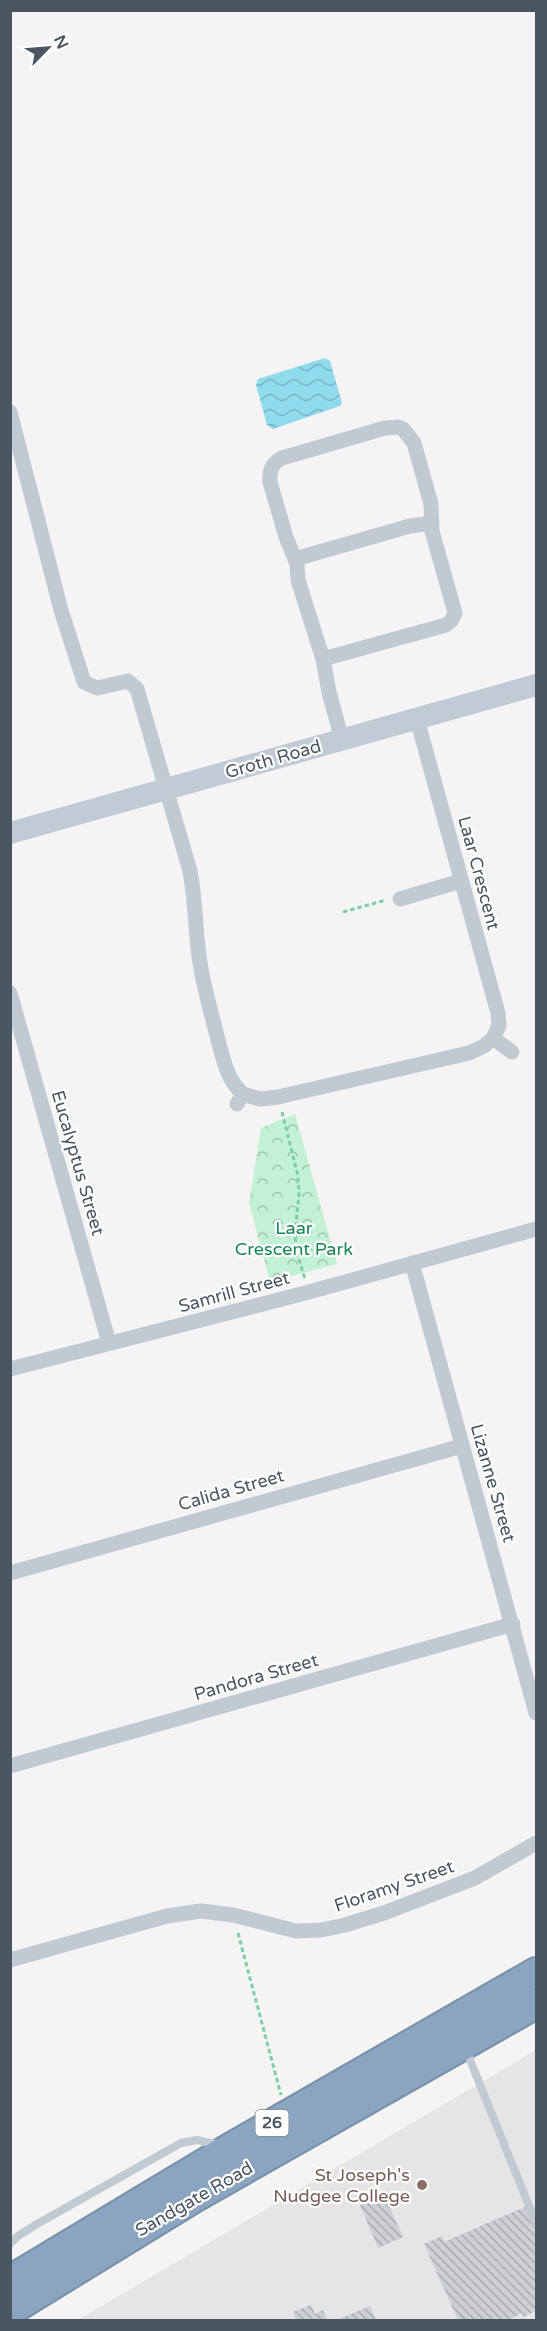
<svg xmlns="http://www.w3.org/2000/svg" width="547" height="2331" font-family="'Varela Round',sans-serif">
<defs>
<pattern id="park-crowns" width="20" height="18" patternUnits="userSpaceOnUse" patternTransform="scale(1.5)"><rect width="20" height="18" fill="#c3f1d5"/><path d="M2 6a3 3 0 1 1 6 0M12 15a3 3 0 1 1 6 0" fill="none" stroke="#a0c6b0"/></pattern>
<pattern id="water-waves" width="16" height="10" patternUnits="userSpaceOnUse" patternTransform="scale(1.5)"><rect width="16" height="10" fill="#90daee"/><path d="M0 5q4-4 8 0t8 0" fill="none" stroke="#78b4c4"/></pattern>
<pattern id="building-back-hatch" width="6" height="6" patternUnits="userSpaceOnUse" patternTransform="scale(1.5)"><rect width="6" height="6" fill="#cdcfd5"/><path d="M-1 5l2 2M0 0l6 6M5-1l2 2" fill="none" stroke="#a8abb0"/></pattern>
</defs>
<rect width="100%" height="100%" fill="#f5f3f3"/>
<path fill="#e6e4e5" d="M536 2050V2320H78Z"/>
<path fill="url(#park-crowns)" d="M295 1114 337 1264 270 1282 249 1203 261 1128Z"/>
<path fill="url(#water-waves)" d="M325 358 330 361 342 403 340 406 273 429 267 425 256 385 258 379Z"/>
<path fill="url(#building-back-hatch)" d="M375 2199 376 2203 386 2199 403 2237 378 2248 360 2205Z
M527 2206 536 2229V2311L523 2317 522 2313 508 2320H458L424 2244 442 2236 444 2242Z
M311 2305 315 2314 323 2310 327 2320H296L293 2312Z
M370 2306 376 2320H337Z"/>
<g fill="none" stroke-linecap="round" stroke-linejoin="round">
<g stroke="#7690ad" stroke-width="32">
<path id="highway" d="M10 2280 228 2149 536 1972
M10 2311 194 2198 536 2004"/>
</g>
<path stroke="#7ad0a6" stroke-width="3" stroke-dasharray="4.5 3" stroke-linecap="butt" d="M343 912 386 900
M282 1112 298 1176 299 1194 295 1233 296 1250 305 1279
M238 1933 281 2095"/>
<path stroke="#c1cad2" stroke-width="8" d="M466 2050 536 2223
M10 2244 18 2236 37 2224 181 2143 197 2140 219 2145"/>
<path stroke="#c1cad2" stroke-width="15" d="M10 412 61 610 84 682 97 688 128 681 137 689 190 871C196 902 195 933 200 963 204 988 211 1012 217 1036 223 1057 226 1079 243 1094L237 1104
M295 559 410 526 432 523
M323 659 446 625 451 621 455 613 432 531 431 504 414 443 403 429 398 427 385 428 282 458C272 463 269 471 270 482L286 537 297 564 298 580 323 659 329 692 342 740
M417 719 498 1013 499 1026 493 1038
M400 899 461 881
M10 993 109 1343
M243 1094 260 1099 278 1097 469 1053 484 1046 493 1038 512 1052
M412 1263 536 1713
M10 1369 309 1292 536 1229
M10 1573 462 1446
M10 1766 513 1624
M10 1960 167 1916 201 1911 233 1915 296 1931 321 1930 345 1925 384 1913 475 1878 536 1843"/>
<path stroke="#c1cbd6" stroke-width="22" d="M10 833 536 685"/>
<use href="#highway" stroke="#8ba5c1" stroke-width="28"/>
</g>
<circle fill="#8d6e63" stroke="#fff" stroke-width="2" cx="422" cy="2185" r="6"/>
<g text-anchor="middle" dominant-baseline="central" stroke-width="4.5" stroke-linejoin="round" paint-order="stroke">
<rect fill="#fff" stroke="#808990" stroke-width="1.5" x="255.5" y="2110" width="33" height="26" rx="4.5"/>
<g font-size="16" font-weight="bold" fill="#4a5661">
<text x="272" y="2123">26</text>
</g>
<g font-size="18" fill="#4a5661" stroke="#fff">
<text transform="translate(273 759) rotate(-16)">Groth Road</text>
<text transform="translate(479 873) rotate(75)">Laar Crescent</text>
<text transform="translate(78 1163) rotate(74)">Eucalyptus Street</text>
<text transform="translate(234 1292) rotate(-15)">Samrill Street</text>
<text transform="translate(493 1483) rotate(74)">Lizanne Street</text>
<text transform="translate(231 1490) rotate(-16)">Calida Street</text>
<text transform="translate(256 1677) rotate(-16)">Pandora Street</text>
<text transform="translate(394 1886) rotate(-19)">Floramy Street</text>
<text transform="translate(194 2199) rotate(-30)">Sandgate Road</text>
</g>
<g font-size="18" fill="#17864f" stroke="#fff">
<text x="294" y="1228">Laar<tspan x="294" dy="21">Crescent Park</tspan></text>
</g>
<g font-size="18" fill="#785e54" stroke="#fff" text-anchor="end">
<text x="410" y="2175">St Joseph's<tspan x="410" dy="21">Nudgee College</tspan></text>
</g>
</g>
<rect width="547" height="2331" fill="none" stroke="#4a5661" stroke-width="24"/>
<g transform="translate(48 48) rotate(65)" stroke="#ffffff" stroke-width="4.5" paint-order="stroke">
<path d="M0-4.5L10 22L0 15L-10 22Z" fill="#4a5661"/>
<text y="-9" font-size="16" font-weight="bold" text-anchor="middle" fill="#4a5661">N</text>
</g>
</svg>
